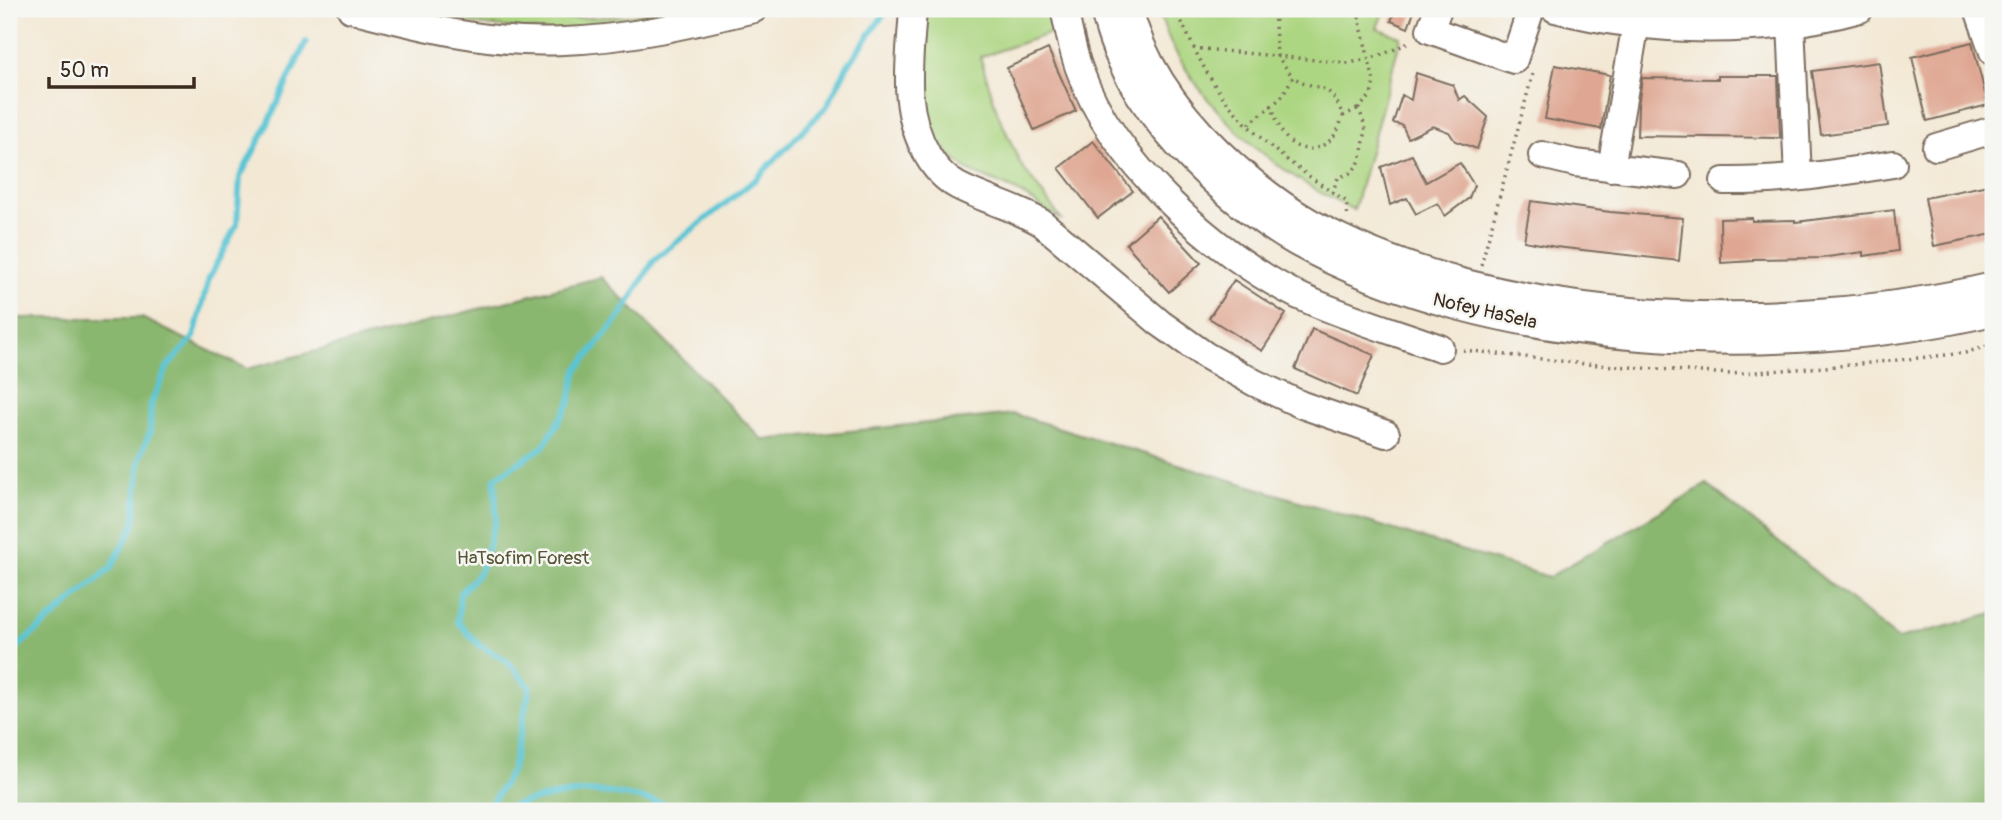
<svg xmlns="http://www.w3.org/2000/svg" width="2002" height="820" font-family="Pangolin,sans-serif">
<rect width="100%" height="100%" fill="#f6f6f2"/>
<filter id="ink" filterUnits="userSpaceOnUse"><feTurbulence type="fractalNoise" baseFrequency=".0143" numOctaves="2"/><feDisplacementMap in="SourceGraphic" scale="14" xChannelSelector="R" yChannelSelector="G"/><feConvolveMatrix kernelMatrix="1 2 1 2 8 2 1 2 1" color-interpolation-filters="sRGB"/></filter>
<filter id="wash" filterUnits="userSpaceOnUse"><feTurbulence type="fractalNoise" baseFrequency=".00686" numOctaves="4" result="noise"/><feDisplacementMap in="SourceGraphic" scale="28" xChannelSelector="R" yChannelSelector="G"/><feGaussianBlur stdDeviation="1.57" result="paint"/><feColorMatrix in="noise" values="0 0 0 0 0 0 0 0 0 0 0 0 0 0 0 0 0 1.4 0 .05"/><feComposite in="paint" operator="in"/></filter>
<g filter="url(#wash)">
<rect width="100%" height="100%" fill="#f3e8d4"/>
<path fill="#add682" stroke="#748050" stroke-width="2" d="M441 9H477L543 20 626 16 671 9H718L641 25 549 32 439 20Z
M922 9H1055L1060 30 980 57 998 114 1021 165 1062 220 1017 191 967 170 941 146 924 120 922 92Z
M1158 9H1385L1377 28 1401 37 1354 210C1280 175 1214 122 1174 49 1167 37 1163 22 1158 9Z"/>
<path fill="#8ab770" stroke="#627047" stroke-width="2" d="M601 277 763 440 1014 414 1549 577 1707 484 1898 639 1993 614V811H9V318H142L247 369Z"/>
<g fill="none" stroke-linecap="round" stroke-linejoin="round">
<path stroke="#5ac5d4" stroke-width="6" d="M9 654 111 568 134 525 140 457 150 432 151 404 168 366 194 337 209 278 237 224 240 177 265 130 306 42
M487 811 512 770 530 687 506 660 479 645 458 622 460 593 480 572 496 519 495 478 543 447 569 404 577 370 622 314 654 260 756 179 827 106 848 65 887 10
M500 811C519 801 569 792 591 792 613 791 663 802 683 811"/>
</g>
<g id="blocks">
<path fill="#dfa793" d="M1396 9H1415L1408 28 1391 21Z
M1972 42 1988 105 1927 121 1912 57Z
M1048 49 1076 111 1034 130 1007 68Z
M1879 62 1888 126 1821 135 1812 71Z
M1555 65 1610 75 1601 129 1545 119Z
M1416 73 1453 85 1459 100 1465 96 1488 117 1477 149 1455 141 1449 132 1433 126 1408 138 1402 125 1393 123 1402 95 1411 100Z
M1718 76H1778L1780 138 1637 136 1638 106 1642 78 1718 79Z
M1093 141 1133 191 1098 218 1059 168Z
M1412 155 1426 182 1460 163 1474 185 1469 198 1445 216 1438 203 1416 214 1407 198 1390 205 1381 167Z
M1993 184V234L1934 246 1925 198Z
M1531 201 1610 212 1683 218 1679 261 1556 247 1524 241Z
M1894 210 1898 251 1864 256V252L1820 258 1753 259V261L1721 263 1720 219 1752 218V221L1795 220V222Z
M1158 216 1201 263 1169 292 1126 244Z
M1234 280 1286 314 1262 351 1209 318Z
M1312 329 1374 355 1357 396 1295 369Z"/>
</g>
</g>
<g filter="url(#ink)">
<use href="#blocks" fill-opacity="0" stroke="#7b6c5e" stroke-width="2"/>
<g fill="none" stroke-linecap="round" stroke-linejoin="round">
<g stroke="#7b6c5e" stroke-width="30">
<path id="minor" d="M351 9C421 27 491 45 563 41 628 39 691 24 754 9
M913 9C910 62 900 107 928 156 935 168 945 179 958 186 985 200 1015 207 1042 223L1160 323 1205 355 1255 383 1302 405 1386 434
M1064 9C1069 30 1072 51 1080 71 1113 162 1214 254 1299 296 1344 317 1393 331 1440 348
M1104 9C1116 69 1154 123 1197 165 1227 195 1260 222 1297 243 1492 351 1780 362 1993 312
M1129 9C1143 64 1178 112 1218 151 1246 178 1276 203 1310 222 1500 328 1785 335 1993 286
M1438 9 1430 30 1514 60 1531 9
M1555 9C1652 34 1763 36 1860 9
M1978 9 1993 52
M1791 23 1798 177
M1936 147 1993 130
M1542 155 1575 163 1678 175
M1611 168 1636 23
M1724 181C1781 182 1837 173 1893 164"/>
</g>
<path stroke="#7b6c5e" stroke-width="3.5" stroke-dasharray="2 5" stroke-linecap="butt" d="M1176 9C1189 38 1202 68 1221 94 1253 138 1301 172 1346 201L1348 217
M1193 48 1348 63C1372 59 1390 53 1410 41
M1271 105C1275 114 1278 127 1284 135 1298 156 1326 152 1337 131 1340 127 1341 120 1343 116 1329 79 1321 94 1293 77
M1343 116 1359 108
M1249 124 1281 98 1293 77 1277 56 1274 9
M1332 193 1338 178 1350 173 1358 165 1361 157 1366 130 1359 108 1371 95 1374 82 1357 9
M1481 265 1533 73
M1463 350 1586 364 1730 374 1851 365 1965 353 1993 344
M609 811 633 806 648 811"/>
<use href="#minor" stroke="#fff" stroke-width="26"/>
</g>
</g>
<g text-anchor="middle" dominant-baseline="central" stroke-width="5" stroke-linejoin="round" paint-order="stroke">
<g font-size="19" fill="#3b2a1e" stroke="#f6f6f2">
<text transform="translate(1485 311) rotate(13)">Nofey HaSela</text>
</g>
<g font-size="19" fill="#585537" stroke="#f6f6f2">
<text x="523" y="558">HaTsofim Forest</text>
</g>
</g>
<rect width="2002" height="820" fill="none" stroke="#f6f6f2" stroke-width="35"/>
<path d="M49 77v10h145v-10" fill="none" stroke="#3b2a1e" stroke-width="3.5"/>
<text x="60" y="77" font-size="21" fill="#3b2a1e" stroke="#f6f6f2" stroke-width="5" paint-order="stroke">50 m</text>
</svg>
